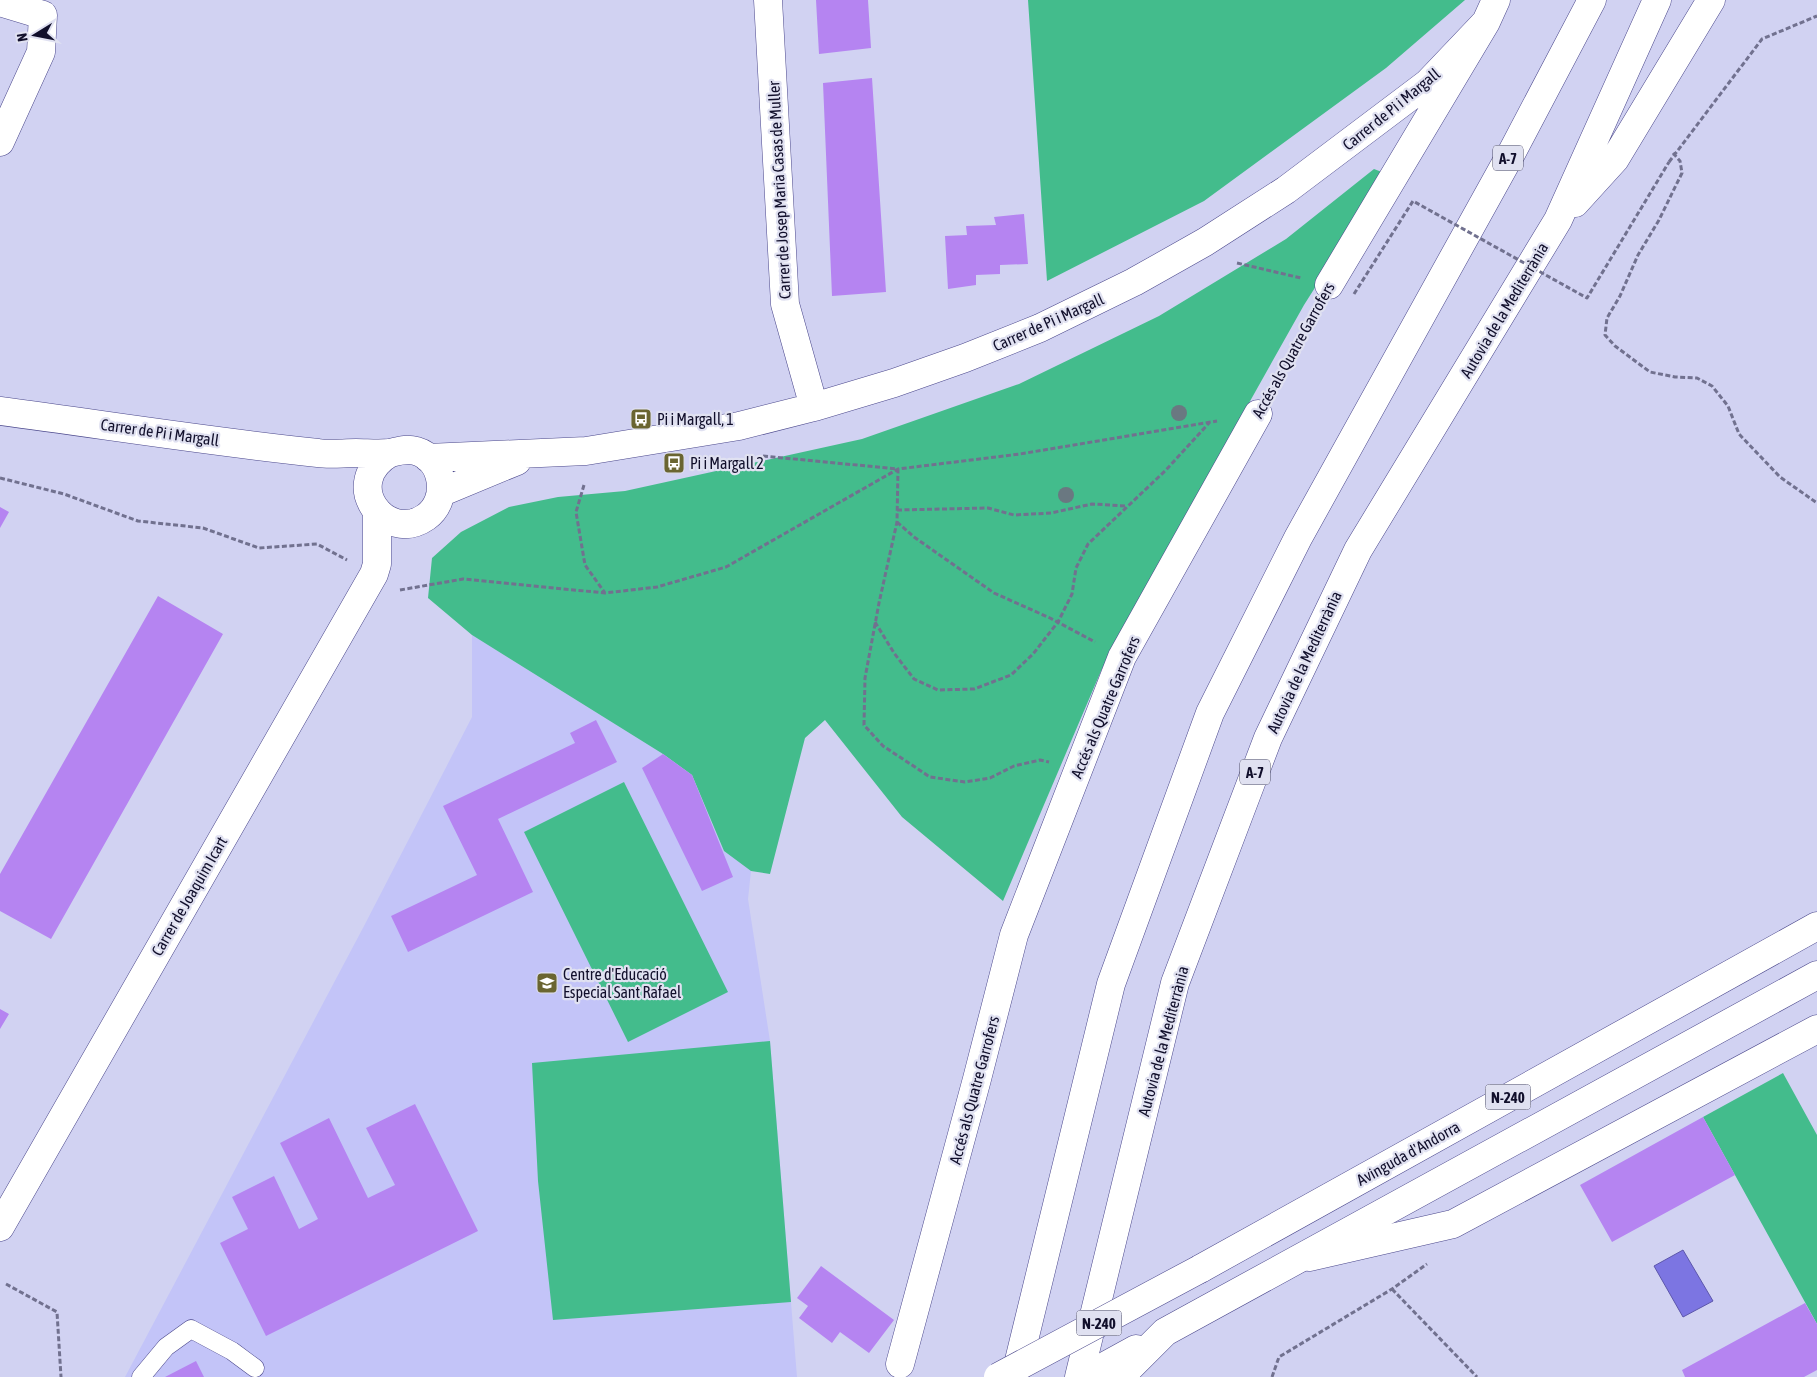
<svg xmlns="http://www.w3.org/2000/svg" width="1817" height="1377" font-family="'Asap Condensed',sans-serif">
<rect width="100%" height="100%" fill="#d1d2f2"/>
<path fill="#c3c4f8" d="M472 635 663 754 692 775 724 851 751 871 748 899 770 1041 797 1377H125L364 926 472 717Z"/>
<path fill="#43bc8c" d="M1028 0H1465L1386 68 1204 201 1047 281Z
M1374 169 1387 174 1304 305 1130 615 1101 671 1003 901 902 817 825 720 805 738 770 874 751 871 724 851 692 775 663 754 472 635 428 598 432 558 461 532 509 507 558 497 625 491 862 439 1019 384 1159 316 1286 239Z
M624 782 728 992 628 1042 524 832Z
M770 1041 791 1302 553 1320 538 1181 532 1063Z
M1783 1073 1817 1135V1324L1703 1117Z"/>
<path fill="#7c75e2" stroke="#5c56ab" d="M1683 1250 1713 1301 1683 1317 1654 1266Z"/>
<path fill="#b584f1" d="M816 0H868L871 48 819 54Z
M872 78 886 292 832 296 823 83Z
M1024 214 1028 264 1000 265V274L976 275V285L948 289 945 236 967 235 966 226 996 225 994 217Z
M0 507 9 512 0 528Z
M158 596 223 634 51 939 0 911V874Z
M596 720 617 762 498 819 533 892 408 952 391 916 477 875 443 806 575 743 570 733Z
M663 754 692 775 733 877 702 891 642 768Z
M0 1009 9 1014 0 1029Z
M415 1104 478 1231 266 1336 220 1243 248 1229 232 1197 274 1176 299 1229 318 1219 280 1143 329 1118 368 1198 395 1185 366 1128Z
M1703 1117 1735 1175 1612 1242 1580 1185Z
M821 1266 894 1320 869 1353 840 1332 832 1343 799 1318 808 1306 797 1298Z
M1805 1303 1817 1324V1370L1804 1377H1685L1682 1370Z
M196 1361 204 1377H165Z"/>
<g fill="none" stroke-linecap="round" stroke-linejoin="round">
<g stroke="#4b488c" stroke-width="19">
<path id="service" d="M141 1377 166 1347 191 1329 232 1351 255 1368"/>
</g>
<g stroke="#4b488c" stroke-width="29">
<path id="minor" d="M768 0 785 304 814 407
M0 2 43 15 41 52 0 142
M1329 285 1486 22 1496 0
M0 411C106 425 212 442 318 453 330 455 343 453 356 453 367 453 379 454 390 453 399 451 406 448 416 451 444 459 450 500 426 517 386 545 339 483 390 453
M428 458 586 451 739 426 814 407 894 383 965 358 1040 328 1134 282 1205 242 1286 190 1428 83 1486 22
M442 492 517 461
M0 1227 374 574 377 564V512
M1309 1257 1453 1224 1817 1029
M900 1364 977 1079 1014 935 1122 657 1258 414"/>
</g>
<g stroke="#4b488c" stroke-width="29">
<path id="trunk" d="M1200 1269 1817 926
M1085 1377 1136 1349
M1120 1377 1165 1332 1817 975"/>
</g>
<g stroke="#4b488c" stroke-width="29">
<path id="motorway" d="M1575 203 1615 159 1711 0
M1015 1377 1111 984 1210 713 1298 538 1512 152 1592 0
M1079 1377 1175 983 1268 738 1358 550 1558 220 1657 0"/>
</g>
<path stroke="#71718f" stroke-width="3" stroke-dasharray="5 2.5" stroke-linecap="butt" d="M1673 153 1680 161 1682 173 1659 220 1638 255 1620 296 1607 318 1605 335 1615 346 1650 372 1675 377 1697 378 1712 386 1728 406 1739 434 1780 477 1817 503
M1669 162 1762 39 1817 16
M1237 263 1301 278
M1272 387 1314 312
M763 456 898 469 897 522 879 603 865 678 864 725 883 746 930 777 965 782 990 778 1014 766 1040 760 1049 762
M0 478 64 494 138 521 203 528 259 548 317 544 347 560
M584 485 576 512 585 565 605 593
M897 510 988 508 1014 515 1051 513 1092 504 1126 506
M897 522 914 537 994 593 1050 618 1095 642
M400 590 463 579 605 593 657 587 726 567 898 469 1020 454 1217 421
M875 622 894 653 914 679 938 690 974 689 1011 675 1033 654 1058 622 1072 594 1076 568 1088 544 1166 470 1209 423
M6 1284 57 1312 61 1377
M1392 1289 1477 1377
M1272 1377 1279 1357 1392 1289 1427 1264"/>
<use href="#service" stroke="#fff" stroke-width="18"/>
<use href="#minor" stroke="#fff" stroke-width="28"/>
<use href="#trunk" stroke="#fff" stroke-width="28"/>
<use href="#motorway" stroke="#fff" stroke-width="28"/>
<g stroke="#4b488c" stroke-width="29" stroke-linecap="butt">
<path id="trunk-bridge" d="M998 1377 1200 1269"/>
</g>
<path stroke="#71718f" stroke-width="3" stroke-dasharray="5 2.5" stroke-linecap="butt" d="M1354 294 1413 201 1587 298 1669 162"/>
<use href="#trunk-bridge" stroke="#fff" stroke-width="28"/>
</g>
<g fill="#6a7881">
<circle cx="1179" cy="413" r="8"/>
<circle cx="1066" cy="495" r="8"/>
</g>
<defs>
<g id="bus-square" transform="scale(1.125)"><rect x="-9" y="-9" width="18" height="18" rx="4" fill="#6a6531" stroke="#e0e1f1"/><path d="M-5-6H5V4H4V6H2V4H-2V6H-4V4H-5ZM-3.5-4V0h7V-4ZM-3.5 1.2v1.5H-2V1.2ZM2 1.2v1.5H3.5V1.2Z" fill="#fff"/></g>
<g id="school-square" transform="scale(1.125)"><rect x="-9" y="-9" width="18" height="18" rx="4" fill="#6a6531" stroke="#e0e1f1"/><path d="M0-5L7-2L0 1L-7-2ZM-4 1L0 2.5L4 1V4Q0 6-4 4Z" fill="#fff"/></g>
</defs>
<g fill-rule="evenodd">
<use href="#bus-square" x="641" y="419"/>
<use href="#bus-square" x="674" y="463"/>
<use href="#school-square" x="547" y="983"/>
</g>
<g text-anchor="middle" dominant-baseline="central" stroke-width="4.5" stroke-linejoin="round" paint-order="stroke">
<g fill="#e0e1f1" stroke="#4f4e66" stroke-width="1">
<rect x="1493" y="145.5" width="30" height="25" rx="4"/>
<rect x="1240" y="759.5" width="30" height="25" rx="4"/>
<rect x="1485.5" y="1084.5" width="45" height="25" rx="4"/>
<rect x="1076.5" y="1310.5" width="45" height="25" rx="4"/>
</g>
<g font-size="15" font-weight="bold" fill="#110f2b">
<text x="1508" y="158">A-7</text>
<text x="1255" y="772">A-7</text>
<text x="1508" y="1097">N-240</text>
<text x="1099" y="1323">N-240</text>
</g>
<g font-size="16" fill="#110f2b" stroke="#e0e1f1">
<text transform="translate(1391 109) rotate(-39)">Carrer de Pi i Margall</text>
<text transform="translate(779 190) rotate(-93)">Carrer de Josep Maria Casas de Muller</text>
<text transform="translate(1504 310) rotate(-59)">Autovia de la Mediterrània</text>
<text transform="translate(1048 322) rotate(-24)">Carrer de Pi i Margall</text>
<text transform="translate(1293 350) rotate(-61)">Accés als Quatre Garrofers</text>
<text transform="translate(160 432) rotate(8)">Carrer de Pi i Margall</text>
<text transform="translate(1304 662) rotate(-65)">Autovia de la Mediterrània</text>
<text transform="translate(1105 707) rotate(-67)">Accés als Quatre Garrofers</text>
<text transform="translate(189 896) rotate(-60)">Carrer de Joaquim Icart</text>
<text transform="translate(1163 1041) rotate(-75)">Autovia de la Mediterrània</text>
<text transform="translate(974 1090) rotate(-75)">Accés als Quatre Garrofers</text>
<text transform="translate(1408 1153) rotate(-29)">Avinguda d'Andorra</text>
</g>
<g font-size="16" fill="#110f2b" stroke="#e0e1f1" text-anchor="start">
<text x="657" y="419">Pi i Margall, 1</text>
<text x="690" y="463">Pi i Margall 2</text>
<text x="563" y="974">Centre d'Educació<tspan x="563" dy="18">Especial Sant Rafael</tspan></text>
</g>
</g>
<g transform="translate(35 35) rotate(260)" stroke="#e0e1f1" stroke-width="4" paint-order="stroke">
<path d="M0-4L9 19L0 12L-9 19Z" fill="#110f2b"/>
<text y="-8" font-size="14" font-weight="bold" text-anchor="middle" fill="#110f2b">N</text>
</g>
</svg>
